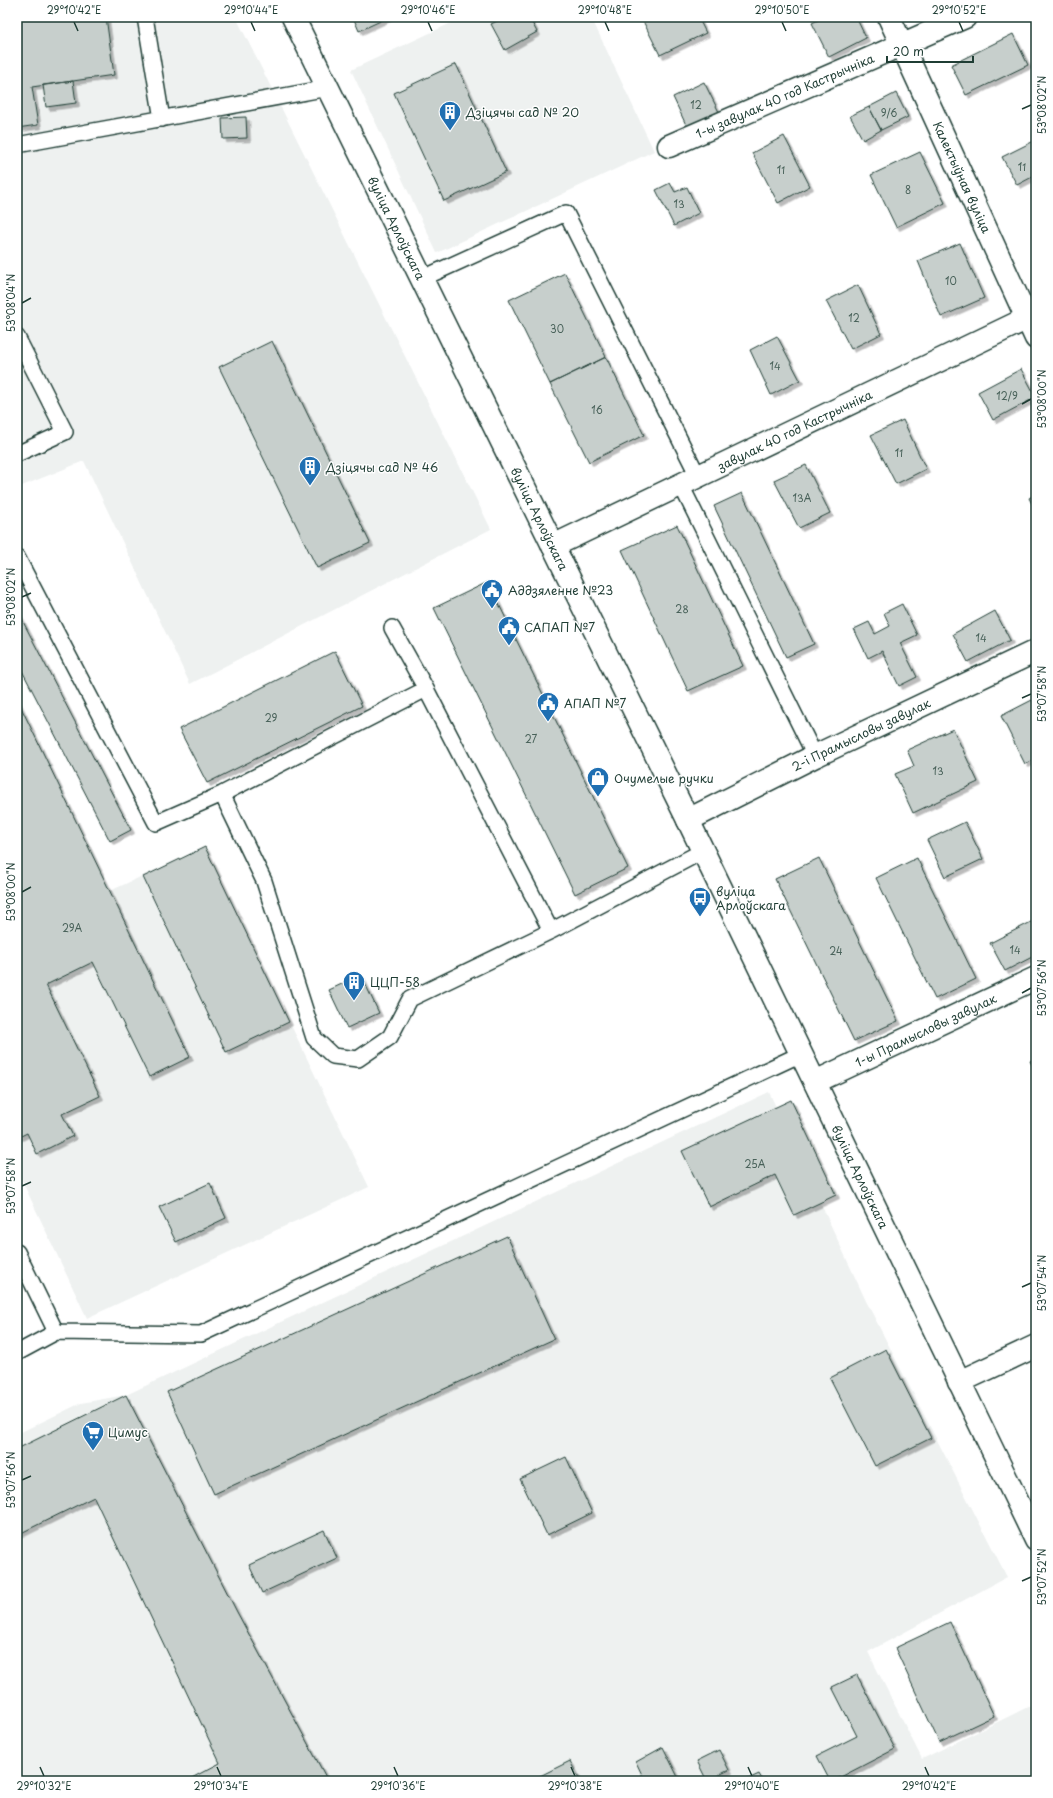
<svg xmlns="http://www.w3.org/2000/svg" width="1053" height="1798" font-family="'Playpen Sans',sans-serif">
<defs>
<filter id="shadow"><feDropShadow dx="3.5" dy="3.5" stdDeviation="0" flood-color="#0004"/></filter>
</defs>
<rect width="100%" height="100%" fill="#fff"/>
<filter id="ink" filterUnits="userSpaceOnUse"><feTurbulence type="fractalNoise" baseFrequency=".025" numOctaves="2"/><feDisplacementMap in="SourceGraphic" scale="8" xChannelSelector="R" yChannelSelector="G"/><feConvolveMatrix kernelMatrix="1 2 1 2 8 2 1 2 1" color-interpolation-filters="sRGB"/></filter>
<g filter="url(#ink)">
<path fill="#eef1f0" d="M17 17H236L491 529 190 684 84 461 17 488Z
M464 17H591L654 151 437 253 351 70Z
M17 699 110 891 205 847 369 1187 87 1318 17 1170Z
M769 1092 866 1301 1007 1577 868 1652 922 1759 1036 1703V1781H17V1434L81 1403 126 1395Z"/>
<path fill="#c7cfcc" stroke="#1f3d34" filter="url(#shadow)" d="M17 17H106L114 75 32 87 38 125 17 128Z
M353 17H389L359 31Z
M505 17H529L537 32 505 50 491 24Z
M641 17H698L706 33 660 55Z
M824 17H856L866 38 829 57 812 23Z
M1013 34 1028 65 966 95 951 65Z
M456 64 506 172 444 201 394 93Z
M73 81 76 103 46 107 43 85Z
M704 82 719 112 687 127 673 97Z
M896 93 908 117 881 130 869 107Z
M869 107 881 130 863 140 850 116Z
M246 117 247 138 223 139 222 118Z
M784 136 810 186 778 203 752 153Z
M1036 140V175L1017 185 1002 157Z
M920 152 945 203 896 227 871 175Z
M670 183 675 192 687 187 699 213 674 226 656 190Z
M960 243 984 298 941 317 918 261Z
M565 273 606 357 550 384 509 300Z
M858 285 881 334 851 349 826 301Z
M777 336 800 380 771 395 750 350Z
M272 341 370 543 317 568 219 367Z
M606 357 644 435 589 462 550 384Z
M1021 369 1036 397 993 420 978 392Z
M903 420 926 469 896 484 871 435Z
M806 465 830 513 799 528 774 480Z
M742 493 814 644 786 657 714 506Z
M1036 494V512L1029 498Z
M677 525 743 666 688 691 622 550Z
M488 582 628 868 575 894 434 608Z
M902 604 917 635 900 643 917 677 899 686 882 651 868 658 854 629 869 622 875 634 890 626 884 613Z
M17 610 131 830 110 841 17 661Z
M995 611 1010 640 968 662 953 634Z
M335 651 362 706 207 783 179 729Z
M17 699 190 1057 149 1077 93 962 46 985 100 1096 62 1114 73 1136 37 1154 27 1133 17 1138Z
M1032 700 1036 708V759L1025 764 1001 716Z
M953 729 978 782 913 813 895 774 914 766 907 750Z
M965 822 983 859 945 877 927 840Z
M205 847 289 1022 226 1052 143 877Z
M819 858 898 1021 854 1041 775 879Z
M917 858 976 979 935 999 876 878Z
M1033 921 1036 926V955L1005 971 990 943Z
M361 975 379 1013 347 1028 329 990Z
M1036 1057V1073L1030 1061Z
M791 1100 836 1195 794 1215 775 1175 709 1207 682 1151Z
M210 1183 226 1218 176 1242 159 1207Z
M507 1236 554 1339 214 1494 167 1392Z
M886 1349 931 1438 875 1466 830 1378Z
M126 1395 237 1612 328 1781H186L220 1763 94 1497 17 1535V1449Z
M566 1457 592 1513 547 1535 520 1479Z
M324 1530 337 1558 262 1593 249 1565Z
M950 1622 994 1716 939 1742 895 1648Z
M857 1675 895 1749 833 1781H830L817 1756 857 1736 832 1687Z
M663 1747 680 1781H645L636 1762Z
M719 1750 729 1770 707 1781 697 1761Z
M570 1761 580 1781H530Z
M759 1774 763 1781H744Z"/>
<g fill="none" stroke-linecap="round" stroke-linejoin="round">
<g stroke="#1f3d34" stroke-width="18">
<path id="lane" d="M145 17 162 119
M17 145 328 88
M421 279 566 213 698 476
M17 337 65 432 17 454
M681 485 815 756
M17 557 156 823 222 794 426 689
M392 628 426 689 551 931 703 851
M222 794 264 881 314 1038 333 1056 358 1059 390 1037 410 999 551 931
M17 1252 56 1332
M17 1353 56 1332 201 1334 801 1054"/>
</g>
<g stroke="#1f3d34" stroke-width="25">
<g id="street">
<path id="s1" d="M889 17 1036 338"/>
<path id="s2" d="M669 146 965 17"/>
<path id="s3" d="M553 546 1036 314"/>
<path id="s4" d="M688 820 815 756 1036 651"/>
<path id="s5" d="M815 1082 1036 978"/>
<path d="M959 1382 1036 1346"/>
</g>
</g>
<g stroke="#1f3d34" stroke-width="25">
<g id="secondary">
<path id="s6" d="M293 17 688 820 1036 1540"/>
</g>
</g>
<use href="#lane" stroke="#fff" stroke-width="15"/>
<use href="#street" stroke="#fff" stroke-width="22"/>
<use href="#secondary" stroke="#fff" stroke-width="22"/>
</g>
</g>
<path fill="none" stroke="#1f3d34" stroke-width="1.5" d="M74 22 78 31M251 22 255 31M428 22 432 31M605 22 609 31M782 22 786 31M959 22 963 31M1022 109 1031 105M22 303 31 298M1022 404 1031 399M22 597 31 593M1022 698 1031 694M22 892 31 887M1022 993 1031 988M22 1186 31 1182M1022 1287 1031 1283M22 1480 31 1476M1022 1581 1031 1577M40 1767 44 1776M217 1767 221 1776M394 1767 398 1776M571 1767 575 1776M748 1767 752 1776M925 1767 929 1776"/>
<defs>
<g id="building-pin" transform="scale(1.15)"><path d="M0 17L-7.5 6A9.5 9.5 0 1 1 7.5 6Z" fill="#1f6fb2" stroke="#fff"/><path d="M-4-6H4V6H1V3H-1V6H-4ZM-2.5-4.3h1.7v1.8h-1.7ZM.8-4.3h1.7v1.8H.8ZM-2.5-1h1.7V.8h-1.7ZM.8-1h1.7V.8H.8Z" fill="#fff"/></g>
<g id="civic-pin" transform="scale(1.15)"><path d="M0 17L-7.5 6A9.5 9.5 0 1 1 7.5 6Z" fill="#1f6fb2" stroke="#fff"/><path d="M-.6-6.5H3V-4.5H.6V-3L4-1V1h2V6H-6V1h2V-1L-.6-3ZM-1.2 2.5V6h2.4V2.5Z" fill="#fff"/></g>
<g id="shop-pin" transform="scale(1.15)"><path d="M0 17L-7.5 6A9.5 9.5 0 1 1 7.5 6Z" fill="#1f6fb2" stroke="#fff"/><path d="M-5-2.5h2.3a2.7 3.5 0 0 1 5.4 0H5L5.5 6h-11ZM-1.5-2.5h3a1.5 2.3 0 0 0-3 0Z" fill="#fff"/></g>
<g id="bus-pin" transform="scale(1.15)"><path d="M0 17L-7.5 6A9.5 9.5 0 1 1 7.5 6Z" fill="#1f6fb2" stroke="#fff"/><path d="M-5-6H5V4H4V6H2V4H-2V6H-4V4H-5ZM-3.5-4V0h7V-4ZM-3.5 1.2v1.5H-2V1.2ZM2 1.2v1.5H3.5V1.2Z" fill="#fff"/></g>
<g id="supermarket-pin" transform="scale(1.15)"><path d="M0 17L-7.5 6A9.5 9.5 0 1 1 7.5 6Z" fill="#1f6fb2" stroke="#fff"/><path d="M-6-5.5h2.5l.6 2H6L4.5 2H-2.5L-4.4-4H-6ZM-1.5 3.2a1.3 1.3 0 1 0 .1 0ZM3 3.2a1.3 1.3 0 1 0 .1 0Z" fill="#fff"/></g>
</defs>
<g fill-rule="evenodd">
<use href="#building-pin" x="450" y="112"/>
<use href="#building-pin" x="310" y="467"/>
<use href="#civic-pin" x="492" y="590"/>
<use href="#civic-pin" x="509" y="627"/>
<use href="#civic-pin" x="548" y="703"/>
<use href="#shop-pin" x="598" y="778"/>
<use href="#bus-pin" x="700" y="898"/>
<use href="#building-pin" x="354" y="982"/>
<use href="#supermarket-pin" x="93" y="1432"/>
</g>
<g text-anchor="middle" dominant-baseline="central" stroke-width="3" stroke-linejoin="round" paint-order="stroke">
<g font-size="10" fill="#49625a">
<text x="696" y="104">12</text>
<text x="889" y="112">9/6</text>
<text x="1022" y="166">11</text>
<text x="781" y="169">11</text>
<text x="908" y="189">8</text>
<text x="679" y="203">13</text>
<text x="951" y="280">10</text>
<text x="854" y="317">12</text>
<text x="557" y="328">30</text>
<text x="775" y="365">14</text>
<text x="1007" y="395">12/9</text>
<text x="597" y="409">16</text>
<text x="899" y="452">11</text>
<text x="802" y="497">13А</text>
<text x="682" y="608">28</text>
<text x="981" y="637">14</text>
<text x="271" y="717">29</text>
<text x="531" y="738">27</text>
<text x="938" y="770">13</text>
<text x="72" y="927">29А</text>
<text x="1015" y="949">14</text>
<text x="836" y="950">24</text>
<text x="755" y="1163">25А</text>
</g>
<g font-size="12" fill="#1f3d34" stroke="#fff">
<text stroke="none"><textPath href="#s2" startOffset="126">1-ы завулак 40 год Кастрычніка</textPath></text>
<text stroke="none"><textPath href="#s1" startOffset="176">Калектыўная вуліца</textPath></text>
<text stroke="none"><textPath href="#s6" startOffset="235">вуліца Арлоўскага</textPath></text>
<text stroke="none"><textPath href="#s3" startOffset="268">завулак 40 год Кастрычніка</textPath></text>
<text stroke="none"><textPath href="#s6" startOffset="559">вуліца Арлоўскага</textPath></text>
<text stroke="none"><textPath href="#s4" startOffset="193">2-і Прамысловы завулак</textPath></text>
<text stroke="none"><textPath href="#s5" startOffset="122">1-ы Прамысловы завулак</textPath></text>
<text stroke="none"><textPath href="#s6" startOffset="1291">вуліца Арлоўскага</textPath></text>
</g>
<g font-size="12" fill="#1f3d34" stroke="#fff" text-anchor="start">
<text x="466" y="112">Дзіцячы сад № 20</text>
<text x="326" y="467">Дзіцячы сад № 46</text>
<text x="508" y="590">Аддзяленне №23</text>
<text x="524" y="627">САПАП №7</text>
<text x="564" y="703">АПАП №7</text>
<text x="614" y="778">Очумелые ручки</text>
<text x="716" y="891">вуліца<tspan x="716" dy="14">Арлоўскага</tspan></text>
<text x="370" y="982">ЦЦП-58</text>
<text x="108" y="1432">Цимус</text>
</g>
</g>
<rect width="1053" height="1798" fill="none" stroke="#fff" stroke-width="44"/>
<path d="M887 56v6h86v-6" fill="none" stroke="#1f3d34" stroke-width="2"/>
<text x="893" y="56" font-size="12" fill="#1f3d34" stroke="#ffffff" stroke-width="3" paint-order="stroke">20 m</text>
<rect x="22" y="22" width="1009" height="1754" fill="none" stroke="#1f3d34" stroke-width="1.5"/>
<g font-size="10" text-anchor="middle" fill="#1f3d34">
<text x="74" y="14">29°10'42"E</text>
<text x="251" y="14">29°10'44"E</text>
<text x="428" y="14">29°10'46"E</text>
<text x="605" y="14">29°10'48"E</text>
<text x="782" y="14">29°10'50"E</text>
<text x="959" y="14">29°10'52"E</text>
<text transform="translate(1042 105) rotate(-90)" y="4">53°08'02"N</text>
<text transform="translate(11 303) rotate(-90)" y="4">53°08'04"N</text>
<text transform="translate(1042 399) rotate(-90)" y="4">53°08'00"N</text>
<text transform="translate(11 597) rotate(-90)" y="4">53°08'02"N</text>
<text transform="translate(1042 694) rotate(-90)" y="4">53°07'58"N</text>
<text transform="translate(11 892) rotate(-90)" y="4">53°08'00"N</text>
<text transform="translate(1042 988) rotate(-90)" y="4">53°07'56"N</text>
<text transform="translate(11 1186) rotate(-90)" y="4">53°07'58"N</text>
<text transform="translate(1042 1283) rotate(-90)" y="4">53°07'54"N</text>
<text transform="translate(11 1480) rotate(-90)" y="4">53°07'56"N</text>
<text transform="translate(1042 1577) rotate(-90)" y="4">53°07'52"N</text>
<text x="44" y="1790">29°10'32"E</text>
<text x="221" y="1790">29°10'34"E</text>
<text x="398" y="1790">29°10'36"E</text>
<text x="575" y="1790">29°10'38"E</text>
<text x="752" y="1790">29°10'40"E</text>
<text x="929" y="1790">29°10'42"E</text>
</g>
</svg>
